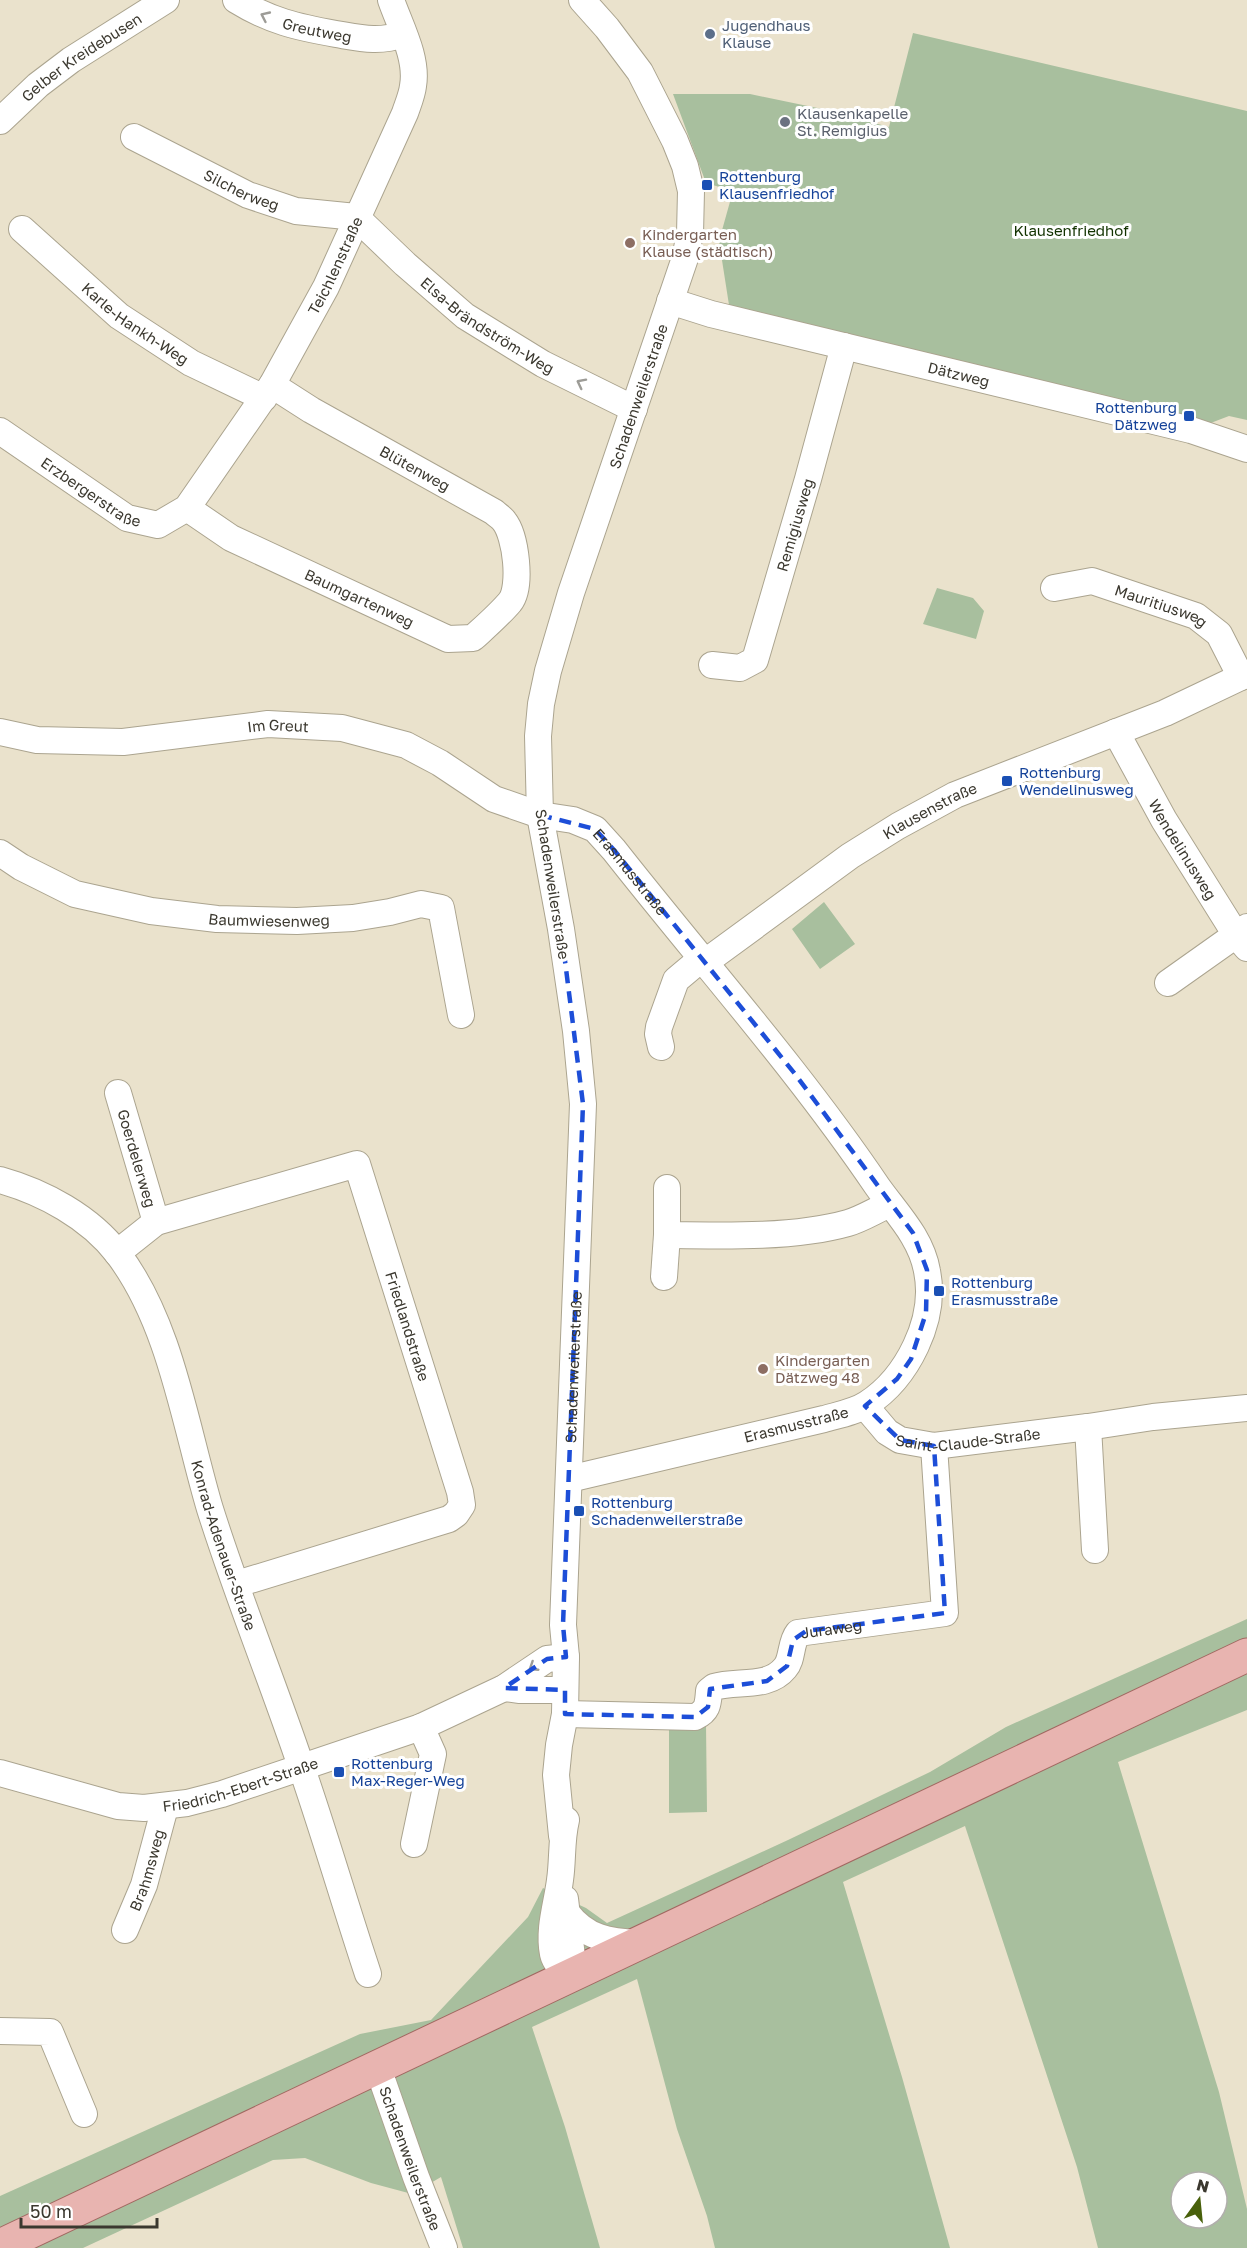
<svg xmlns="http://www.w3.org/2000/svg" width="1247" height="2248" font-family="'Golos Text',sans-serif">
<rect width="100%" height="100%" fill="#eae2cc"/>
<path fill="#a8bf9e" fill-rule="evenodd" d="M913 33 1247 111V420L1229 416 1208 424 729 305 719 241 733 191 706 183 673 94H750L827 110 889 127Z
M937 588 973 598 984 611 976 639 923 624Z
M824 902 855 944 820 969 792 929Z
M1247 1619V1710L1118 1762 1219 2092 1247 2209V2248H1098L1077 2167 965 1826 843 1882 902 2077 950 2248H715L707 2216 677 2129 637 1979 532 2027 565 2127 600 2248H463L441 2177 412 2194 371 2183 305 2158 273 2160 83 2248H0V2196L360 2034 431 2020 528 1917 543 1888 586 1908 607 1923 788 1840 930 1772 1006 1727ZM1181 2182H1217V2218H1181Z
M669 1724H706L707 1812 669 1813Z"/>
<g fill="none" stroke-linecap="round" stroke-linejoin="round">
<g stroke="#aba48f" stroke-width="28">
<g id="minor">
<path id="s1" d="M236 0C270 21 297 27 336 34 360 38 379 43 403 34"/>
<path id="s2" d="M0 121 38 85 71 60 166 0"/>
<path id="s3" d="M134 137 248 195 296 211 356 217 405 264 465 316 543 364 634 409"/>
<path id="s4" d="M22 229 119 316 191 363 264 398"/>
<path id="s5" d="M670 301 711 314 1191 430 1247 449"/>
<path id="s6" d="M0 431 127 518 158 525 187 508 272 385 326 287 405 113C408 104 412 95 413 86 418 58 400 26 391 0"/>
<path id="s7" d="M187 508 231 538 448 639 473 638C485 627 499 615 510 602 522 587 516 536 504 521 502 518 497 515 494 512L311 410 272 385"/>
<path id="s8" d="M1054 588 1092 581 1196 616 1219 634 1241 677"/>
<path id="s9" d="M712 665 740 668 755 660 808 479 844 346"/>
<path id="s10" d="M0 732 37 740 123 742 268 724 342 728 406 745 440 763 494 799 540 815 573 820 595 829 614 850C702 962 797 1068 877 1186 896 1213 921 1237 927 1271 937 1320 907 1378 867 1404 855 1412 838 1415 824 1419L569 1479"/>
<path id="s11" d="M1116 732 1164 820 1236 935 1247 948"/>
<path id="s12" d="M0 853 21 867 75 894 151 911 217 919 297 921 353 918 390 912 421 904 441 908 461 1015"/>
<path id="s13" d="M704 963 850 856 898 826 955 795 1165 713 1247 674"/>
<path d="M1168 983 1247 927"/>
<path d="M661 1047 658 1034 659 1027 676 980 701 959"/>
<path id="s14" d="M118 1093 156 1222"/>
<path id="s15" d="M0 1180C43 1192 90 1217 118 1254 171 1324 185 1425 210 1509 237 1595 272 1680 301 1766 325 1835 345 1905 368 1974"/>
<path d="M667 1188V1235C722 1236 795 1238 848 1223 862 1219 876 1210 890 1204"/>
<path id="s16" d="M117 1253 156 1222 357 1164 460 1492 462 1505 456 1514 449 1519 237 1584"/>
<path d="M664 1277 667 1235"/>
<path id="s17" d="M865 1406 887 1432 900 1440 934 1446 1088 1427 1153 1417 1247 1408"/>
<path d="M1088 1427 1095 1550"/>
<path d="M504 1688 520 1690H565"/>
<path id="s18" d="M565 1714 695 1717C708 1711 708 1704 709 1691L714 1687C737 1680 768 1689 785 1668 793 1659 790 1643 798 1633L945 1613 934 1446"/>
<path id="s19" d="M0 1773 118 1806 144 1808 187 1803 222 1794 421 1727 504 1688 547 1659 566 1657"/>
<path d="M566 1820C561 1840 563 1860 560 1880 557 1904 548 1929 553 1954 555 1963 563 1970 569 1976"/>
<path id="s20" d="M562 1836 556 1775 559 1745 565 1714 566 1657 563 1625 583 1104 576 1031 561 929 540 815 538 736 541 704 548 671 571 593 685 258 690 234 691 191 685 166 675 141 640 72 607 28 582 0"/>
<path d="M414 1844 433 1754 421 1727"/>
<path d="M565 1899 574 1973"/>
<path d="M567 1913C586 1938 609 1942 638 1943"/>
<path id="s21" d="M125 1930 144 1885 165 1807"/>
<path d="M0 2031 50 2032 84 2114"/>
<path id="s22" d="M378 2068 416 2177 444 2248"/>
</g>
</g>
<g stroke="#a16861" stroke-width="35">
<path id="major" d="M0 2246 1247 1655"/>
</g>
<use href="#minor" stroke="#fff" stroke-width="26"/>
<use href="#major" stroke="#e8b4b0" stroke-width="33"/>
</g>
<defs><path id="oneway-chevron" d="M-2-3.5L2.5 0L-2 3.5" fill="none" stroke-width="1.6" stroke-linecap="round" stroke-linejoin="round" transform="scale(1.5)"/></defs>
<g stroke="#9d9c97">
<use href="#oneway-chevron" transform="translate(265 16) rotate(-155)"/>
<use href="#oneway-chevron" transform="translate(581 383) rotate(-153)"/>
<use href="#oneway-chevron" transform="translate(533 1667) rotate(147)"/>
</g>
<path fill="none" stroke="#1d4ed8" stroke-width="4.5" stroke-dasharray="12 8" stroke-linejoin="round" d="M540 815 595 829 614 850 795 1074 913 1233 927 1270 926 1313 911 1359 897 1379 865 1406 900 1440 934 1446 945 1613 806 1631 793 1640 787 1666 767 1681 710 1689 708 1707 695 1717 565 1714V1690L504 1688 547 1659 566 1657 563 1625 583 1104 561 929Z"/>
<circle fill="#5c6f8a" stroke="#fff" stroke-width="2" cx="710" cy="34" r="6"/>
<circle fill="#6b7280" stroke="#fff" stroke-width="2" cx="785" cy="122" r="6"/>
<g fill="#1a4fb4" stroke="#fff" stroke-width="2">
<rect x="701" y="179" width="12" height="12" rx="3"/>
<rect x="1183" y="410" width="12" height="12" rx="3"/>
<rect x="1001" y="775" width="12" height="12" rx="3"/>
<rect x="933" y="1285" width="12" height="12" rx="3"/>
<rect x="573" y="1505" width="12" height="12" rx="3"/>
<rect x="333" y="1766" width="12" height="12" rx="3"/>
</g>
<g fill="#8d6e63" stroke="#fff" stroke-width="2">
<circle cx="630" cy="243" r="6"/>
<circle cx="763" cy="1369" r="6"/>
</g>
<g text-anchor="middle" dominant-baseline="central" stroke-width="6" stroke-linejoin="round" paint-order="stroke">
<g font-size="15" fill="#4e5e75" stroke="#fff" text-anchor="start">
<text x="722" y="25">Jugendhaus<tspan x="722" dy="17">Klause</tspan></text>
</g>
<g font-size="15" fill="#3b382f" stroke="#fff">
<text stroke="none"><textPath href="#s1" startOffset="87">Greutweg</textPath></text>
<text stroke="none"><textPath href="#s2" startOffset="104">Gelber Kreidebusen</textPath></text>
<text stroke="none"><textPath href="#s3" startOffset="120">Silcherweg</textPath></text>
<text stroke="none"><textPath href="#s6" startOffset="504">Teichlenstraße</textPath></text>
<text stroke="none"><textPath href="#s4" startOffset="148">Karle-Hankh-Weg</textPath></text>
<text stroke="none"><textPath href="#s3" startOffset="410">Elsa-Brändström-Weg</textPath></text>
<text stroke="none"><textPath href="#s5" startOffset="298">Dätzweg</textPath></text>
<text stroke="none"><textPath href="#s20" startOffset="1460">Schadenweilerstraße</textPath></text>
<text transform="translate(415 468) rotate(29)">Blütenweg</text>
<text stroke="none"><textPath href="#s6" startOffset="110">Erzbergerstraße</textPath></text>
<text stroke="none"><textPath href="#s9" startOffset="186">Remigiusweg</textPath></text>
<text stroke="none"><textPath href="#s7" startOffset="195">Baumgartenweg</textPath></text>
<text stroke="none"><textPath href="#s8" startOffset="112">Mauritiusweg</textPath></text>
<text stroke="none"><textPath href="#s10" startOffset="280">Im Greut</textPath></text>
<text stroke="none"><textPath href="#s13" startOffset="273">Klausenstraße</textPath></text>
<text stroke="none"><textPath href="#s11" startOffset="135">Wendelinusweg</textPath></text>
<text stroke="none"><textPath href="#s10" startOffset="675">Erasmusstraße</textPath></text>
<text transform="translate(553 884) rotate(81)">Schadenweilerstraße</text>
<text stroke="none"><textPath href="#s12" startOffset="282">Baumwiesenweg</textPath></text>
<text stroke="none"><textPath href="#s14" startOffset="68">Goerdelerweg</textPath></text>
<text stroke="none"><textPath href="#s16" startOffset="429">Friedlandstraße</textPath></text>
<text stroke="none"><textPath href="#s20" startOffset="470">Schadenweilerstraße</textPath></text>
<text transform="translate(796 1424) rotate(-14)">Erasmusstraße</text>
<text stroke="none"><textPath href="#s17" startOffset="118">Saint-Claude-Straße</textPath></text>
<text stroke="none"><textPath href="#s15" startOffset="453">Konrad-Adenauer-Straße</textPath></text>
<text stroke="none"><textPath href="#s18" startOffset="315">Juraweg</textPath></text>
<text stroke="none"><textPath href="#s19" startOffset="248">Friedrich-Ebert-Straße</textPath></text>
<text stroke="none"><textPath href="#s21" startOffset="64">Brahmsweg</textPath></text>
<text stroke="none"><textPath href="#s22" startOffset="96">Schadenweilerstraße</textPath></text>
</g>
<g font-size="15" fill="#5b616d" stroke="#fff" text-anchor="start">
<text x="797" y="113">Klausenkapelle<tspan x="797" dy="17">St. Remigius</tspan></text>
</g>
<g font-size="15" fill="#164399" stroke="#fff" text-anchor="start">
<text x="719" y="176">Rottenburg<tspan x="719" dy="17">Klausenfriedhof</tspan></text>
<text x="1177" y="407" text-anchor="end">Rottenburg<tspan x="1177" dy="17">Dätzweg</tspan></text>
<text x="1019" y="772">Rottenburg<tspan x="1019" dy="17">Wendelinusweg</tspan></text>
<text x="951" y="1282">Rottenburg<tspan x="951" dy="17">Erasmusstraße</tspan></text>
<text x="591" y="1502">Rottenburg<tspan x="591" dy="17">Schadenweilerstraße</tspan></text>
<text x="351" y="1763">Rottenburg<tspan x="351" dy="17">Max-Reger-Weg</tspan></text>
</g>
<g font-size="15" fill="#123200" stroke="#fff">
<text x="1071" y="230">Klausenfriedhof</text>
</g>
<g font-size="15" fill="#785e54" stroke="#fff" text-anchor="start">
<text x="642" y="234">Kindergarten<tspan x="642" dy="17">Klause (städtisch)</tspan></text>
<text x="775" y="1360">Kindergarten<tspan x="775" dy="17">Dätzweg 48</tspan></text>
</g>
</g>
<g transform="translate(1199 2200) rotate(15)"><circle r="28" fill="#ffffff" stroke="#b1afac" stroke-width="1.5"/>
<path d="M0-4.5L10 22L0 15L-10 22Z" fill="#48600b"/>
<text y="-9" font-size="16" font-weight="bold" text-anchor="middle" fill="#3b382f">N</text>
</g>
<path d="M21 2218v9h136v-9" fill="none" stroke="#3b382f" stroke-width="3"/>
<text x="30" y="2218" font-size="18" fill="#3b382f" stroke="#ffffff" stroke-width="4.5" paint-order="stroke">50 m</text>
</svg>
